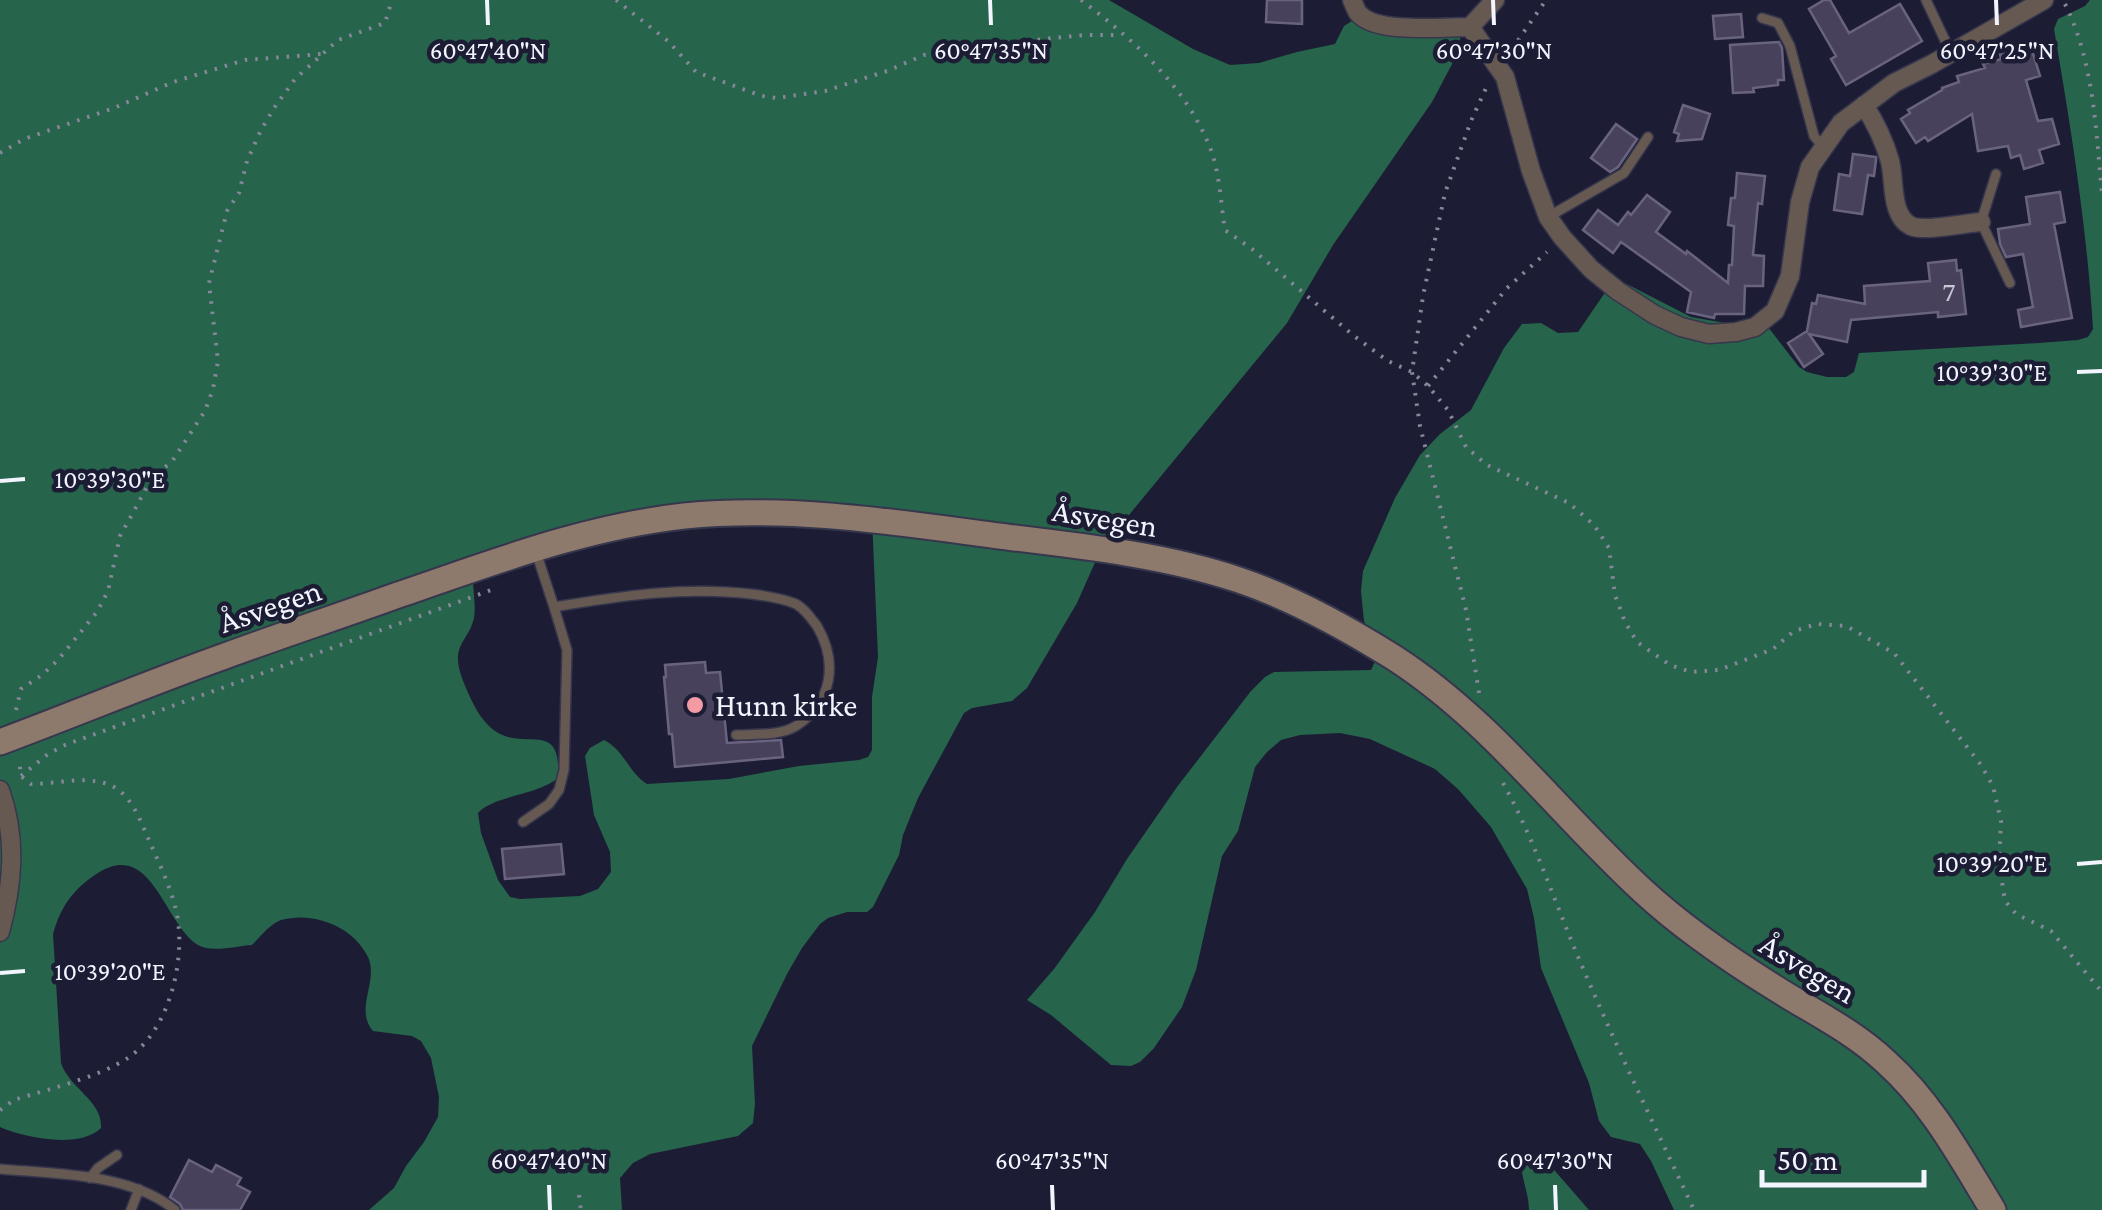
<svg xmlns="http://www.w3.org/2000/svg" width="2102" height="1210" font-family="'Crimson Pro',serif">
<rect width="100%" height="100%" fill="#1c1d35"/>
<path fill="#26644b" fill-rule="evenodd" d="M0 0H1109L1193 49 1230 65 1259 63 1297 52 1335 44 1344 26 1352 21 1460 17V49L1432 102 1333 245 1287 323 1101 549 1077 603 1027 688 1012 701 972 708 964 713 918 798 903 835 899 855 873 907 867 912H847L828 918 820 924 802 948 787 974 752 1046 755 1104 753 1123 738 1136 650 1154 633 1163 620 1178 622 1210H369L394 1188 406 1166 424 1142 438 1117 439 1097 431 1058 421 1041 412 1036 373 1031C354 1009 379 981 368 957 353 926 313 911 281 920 270 924 260 937 252 945 236 946 212 953 198 945 164 924 152 839 98 873 73 889 61 906 53 934L61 1063C69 1088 103 1101 101 1128 80 1149 25 1138 0 1127ZM818 505 858 506 867 509 872 518 878 657 872 697V750L868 757 859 760 799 766 729 779 647 784C629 773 624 750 604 740L590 748 585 756 594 815 610 852 611 872 598 889 580 896 520 899 510 897 498 880 481 833 478 813C494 795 536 796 558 778 562 718 525 752 495 731 479 720 469 696 462 678 450 644 468 643 474 618 476 607 473 591 473 579L696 509Z
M2090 0H2102V1210H1674L1651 1161 1640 1144 1611 1137 1599 1121 1589 1083 1541 968 1534 918 1527 889 1491 827 1458 789 1435 769 1370 739 1340 733 1300 735 1281 740 1267 752 1255 767 1238 831 1222 856 1196 970 1182 1007 1154 1048 1140 1062 1131 1066 1111 1065 1051 1015 1027 1000 1054 969 1095 912 1127 859 1177 787 1251 691 1265 677 1274 672 1371 670 1375 661 1373 641 1364 621 1361 591 1363 571 1395 498 1420 455 1440 434 1471 410 1504 348 1522 324 1541 323 1558 333 1578 332 1615 278 1691 317 1731 324 1760 323 1768 327 1799 367 1807 372 1827 377H1846L1854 372 1859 353 2039 343 2078 340 2088 337 2093 329C2087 228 2071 128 2054 29L2058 19 2085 6Z
M1529 1158H1539L1548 1163 1589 1210H1529C1529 1193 1521 1178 1521 1162Z"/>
<path fill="#47415c" stroke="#6a6380" stroke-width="2.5" d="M1267 0H1302V24L1266 22Z
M1824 0H1830L1849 33 1900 4 1922 41 1846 85 1831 59 1836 56 1809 9Z
M1741 14 1743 37 1715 39 1713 16Z
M1779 42 1782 48 1784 80H1778V85L1753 88 1754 92 1733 93 1730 45Z
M2021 47 2022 53 2032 50 2040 76 2026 80 2038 121 2052 119 2059 144 2039 150 2043 163 2024 169 2020 155 2011 158 2008 146 1978 151 1972 114 1928 141 1925 137 1916 143 1901 119 1910 113 1908 110 1942 90V88L1959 82 1957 76 1985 68 1983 64 2001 59 2000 54Z
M1683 105 1710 114 1702 139 1677 141 1679 134 1674 132Z
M1616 124 1637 139 1618 167 1610 172 1591 158Z
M1853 154 1876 157V160L1874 176 1868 175 1862 214 1834 210 1839 174 1850 176Z
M1737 173 1765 176 1762 204 1758 203 1753 255 1764 256 1763 286H1745L1744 314H1715L1714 318 1687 312 1691 292 1621 242 1613 253 1583 230 1598 210 1618 225 1628 212 1631 215 1647 195 1670 212 1656 232 1686 254 1687 251 1728 283 1729 265H1732L1734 226 1728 225 1731 198H1735Z
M2060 192 2065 222 2054 224 2072 318 2021 327 2018 310 2033 307 2023 254 2006 257 2000 244 1998 229 2030 224 2026 197Z
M1956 260 1957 271 1961 270 1966 314 1938 317V312L1851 320 1847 342 1809 334 1823 354 1804 367 1788 343 1807 331 1812 303 1816 304 1818 295 1865 304 1864 286 1930 281 1928 263Z
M705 662 706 673 720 672 727 743 781 740 783 757 675 767 672 734H669L664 677H666L665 665Z
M561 844 564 874 505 879 502 849Z
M189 1160 212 1172 216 1165 241 1178 237 1185 250 1192 240 1210H183L180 1204 170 1197Z"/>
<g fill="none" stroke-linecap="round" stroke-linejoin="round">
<g stroke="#36374d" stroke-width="12">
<path id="service" d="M1926 0 1951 53
M1762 18 1778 23 1790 46 1814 136 1823 147
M1996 174 1981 222 2010 283
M1548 217 1624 173 1648 137
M535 549 554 607C620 596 685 586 751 594 767 596 782 598 796 604 805 609 811 618 817 626 838 662 833 702 796 726 780 736 754 734 736 735
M523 822 549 804 559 790 564 770 567 650 554 607
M0 1169C56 1174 130 1173 175 1210
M90 1178 98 1168 117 1155
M131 1210 139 1189"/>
</g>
<g stroke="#36374d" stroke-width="21">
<path id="minor" d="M1352 0C1353 2 1357 13 1359 14 1377 34 1444 27 1470 27L1505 77 1531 171 1548 217 1562 237 1591 269 1618 291 1655 315 1681 327 1709 334 1736 332 1755 327 1775 311 1790 276 1800 202 1810 167 1841 123 1894 83 1932 64 2044 0
M1470 27 1495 0
M1864 105C1875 122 1884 140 1890 161 1895 180 1890 216 1911 226 1924 232 1965 223 1981 222
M0 790C17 838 13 884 0 932"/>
</g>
<g stroke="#36374d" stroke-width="29">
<path id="secondary" d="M0 742C75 714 149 683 225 656 282 635 340 616 398 595 492 563 584 527 684 516 795 505 905 524 1015 538 1090 547 1167 556 1239 580 1293 598 1345 627 1393 657 1491 720 1558 813 1643 891 1682 927 1727 958 1772 986 1811 1011 1852 1030 1886 1062 1932 1103 1961 1158 1993 1210"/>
</g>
<path stroke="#868798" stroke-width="4" stroke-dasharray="2.5 8" stroke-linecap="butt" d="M616 0 668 41 696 72 762 96 777 98 825 91 887 71 924 55 1014 42 1084 35H1121
M1081 0C1134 40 1189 89 1212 153 1220 177 1221 205 1225 230L1252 249 1354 336 1388 361 1412 372 1428 386 1448 410 1466 447 1487 465 1569 503 1594 525 1609 548 1615 595 1625 622 1637 642 1670 665 1691 672 1719 670 1773 649 1794 631 1817 624 1846 626 1894 653 1981 765 1993 786 2001 821 1999 862 2005 901 2016 914 2051 931 2102 992
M2065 4C2094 62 2096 131 2102 195
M1512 49 1546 0
M0 153 24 139 114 108 173 82 245 60 322 54
M1428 386 1507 288 1547 252
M1479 693 1466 610 1420 426 1412 372 1423 296 1445 193 1471 121 1487 86
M16 710 21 689 42 675 58 660 97 612 108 591 120 536 135 509 150 481 173 460 205 411 213 389 218 361 209 283 227 211 239 193 247 161 261 130 274 108 295 79 338 40 385 23 392 0
M21 776 48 754 65 745 494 589
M1503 783C1534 839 1554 900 1579 959 1615 1044 1655 1127 1694 1210
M0 1110 14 1100C50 1088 116 1074 141 1047 173 1015 186 952 176 910 170 885 158 861 148 838 140 820 132 797 114 787 89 774 58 784 31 784L21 776 19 759
M579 1195 581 1210"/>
<use href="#service" stroke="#665951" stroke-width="9"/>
<use href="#minor" stroke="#665951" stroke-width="18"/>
<use href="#secondary" stroke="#8e7a6d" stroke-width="25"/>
</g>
<path fill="none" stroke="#f2f4fe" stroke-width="4" d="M487 0 488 25M990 0 991 25M1493 0 1494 25M1996 0 1997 25M2077 372 2102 371M0 481 25 479M2077 864 2102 862M0 973 25 971M549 1185 550 1210M1052 1185 1053 1210M1555 1185 1556 1210"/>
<circle fill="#f49aa3" stroke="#1c1d35" stroke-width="4" cx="695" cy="705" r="10"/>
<g text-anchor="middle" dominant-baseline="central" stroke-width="9" stroke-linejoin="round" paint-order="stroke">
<g font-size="28" fill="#c7c7d6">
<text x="1949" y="291">7</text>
</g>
<g font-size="32" fill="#f2f4fe" stroke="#1c1d35">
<text transform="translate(1105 518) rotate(9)">Åsvegen</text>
<text transform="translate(270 606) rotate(-19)">Åsvegen</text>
<text transform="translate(1808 968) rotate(31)">Åsvegen</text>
</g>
<g font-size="32" fill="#f2f4fe" stroke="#1c1d35" text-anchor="start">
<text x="715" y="705">Hunn kirke</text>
</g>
</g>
<g font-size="25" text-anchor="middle" fill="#f2f4fe" stroke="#1c1d35" stroke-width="9" stroke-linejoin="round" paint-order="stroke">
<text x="488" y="59">60°47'40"N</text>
<text x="991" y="59">60°47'35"N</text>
<text x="1494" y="59">60°47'30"N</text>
<text x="1997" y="59">60°47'25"N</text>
<text x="1992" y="381">10°39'30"E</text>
<text x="110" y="488">10°39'30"E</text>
<text x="1992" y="872">10°39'20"E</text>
<text x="110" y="980">10°39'20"E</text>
<text x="549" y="1169">60°47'40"N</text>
<text x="1052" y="1169">60°47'35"N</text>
<text x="1555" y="1169">60°47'30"N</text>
</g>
<path d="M1762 1170v15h162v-15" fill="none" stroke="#f2f4fe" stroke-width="5"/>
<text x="1777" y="1170" font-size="30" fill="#f2f4fe" stroke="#1c1d35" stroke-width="8" paint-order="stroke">50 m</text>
</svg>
